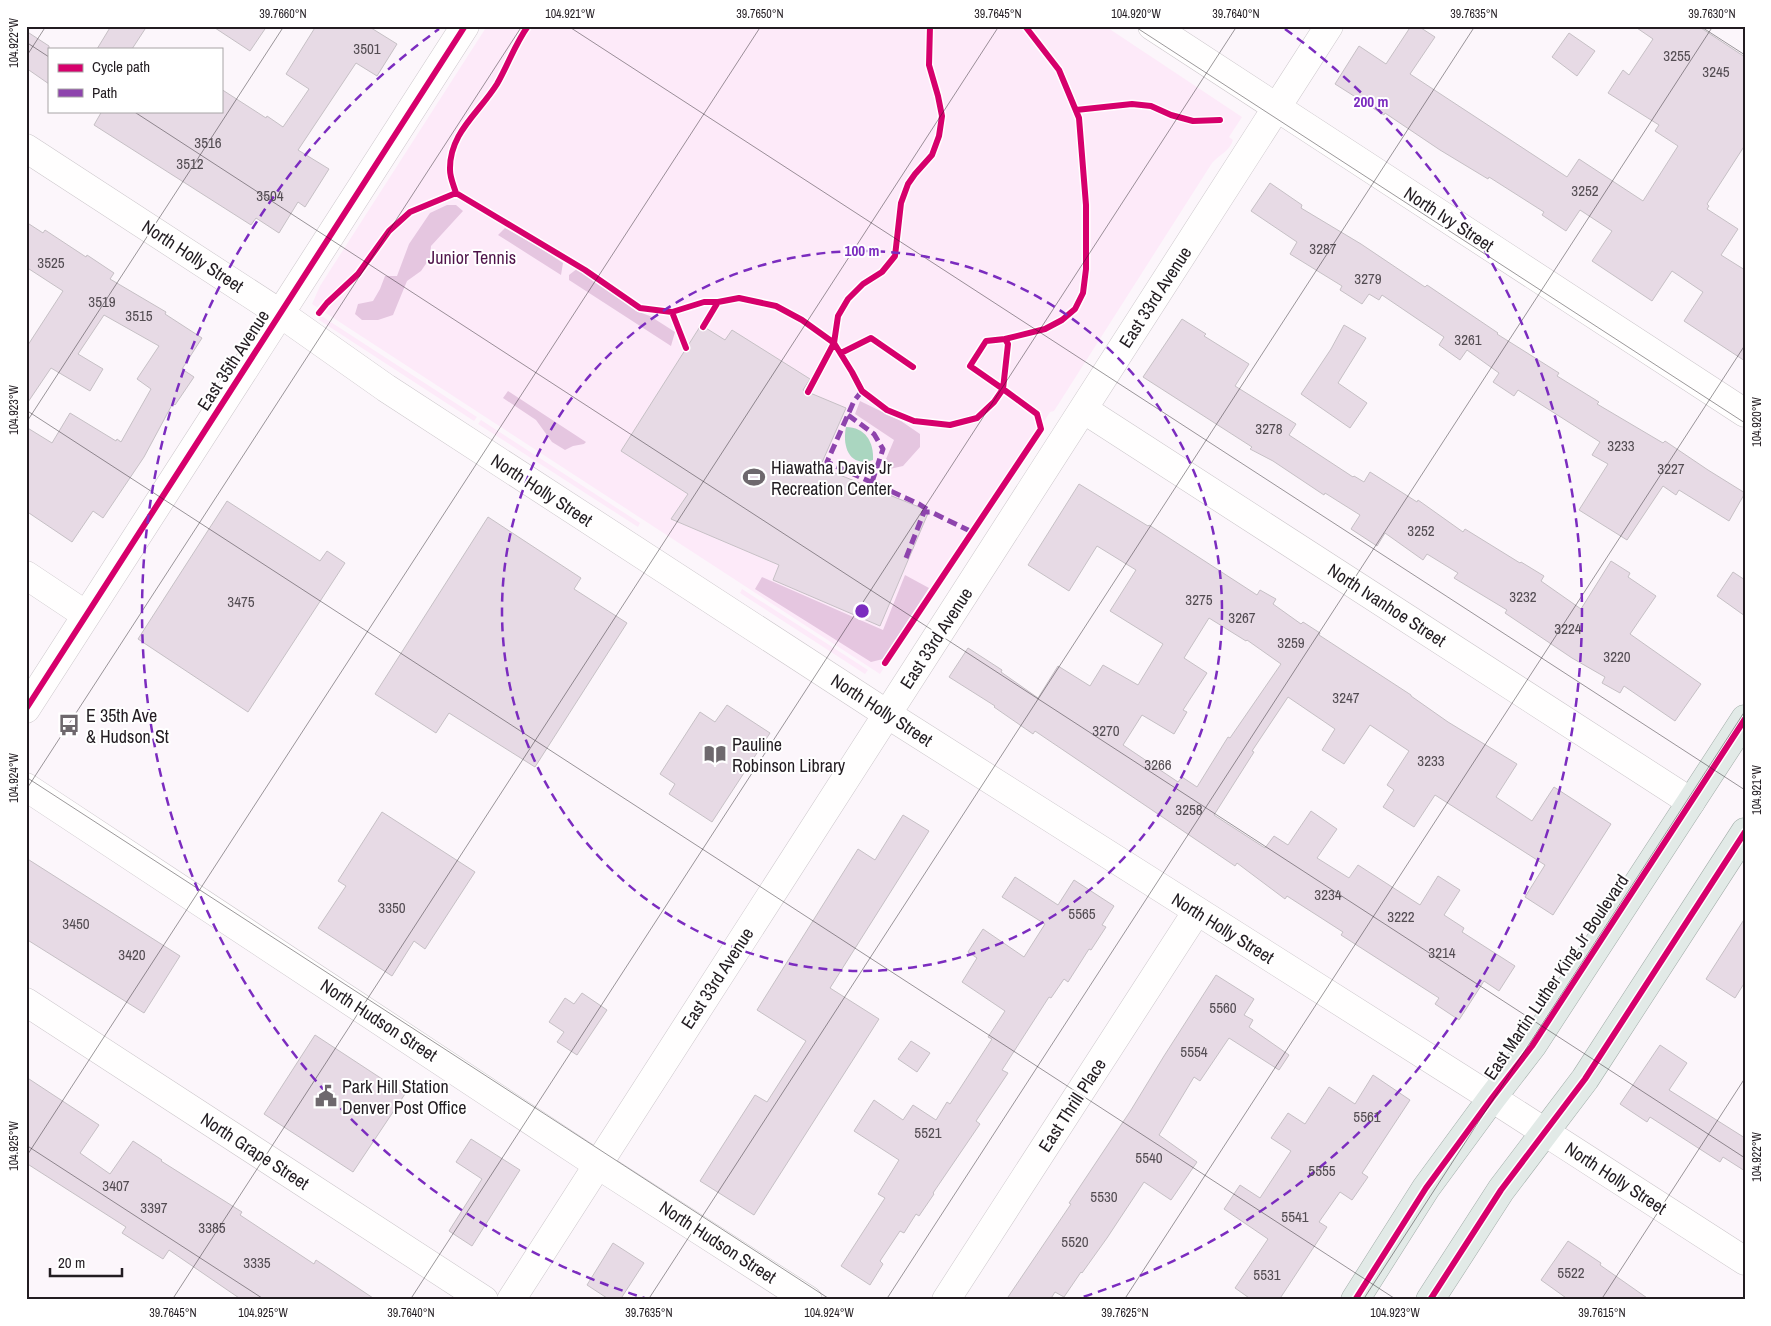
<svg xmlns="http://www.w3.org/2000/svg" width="1771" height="1326" font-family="'Archivo Narrow',sans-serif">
<rect width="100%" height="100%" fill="#fcf6fb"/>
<path fill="#fdeaf9" d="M487 26H1105L1242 117 1229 137 1233 140C1230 151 1219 155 1212 163L1054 411 1050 412 880 674 312 304 320 286Z
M320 317H323L477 417 474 421 319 320Z
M481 420 640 523 638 527 478 424Z
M742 589 868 670 865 674 740 593Z"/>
<path fill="#e5c6e0" d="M447 205H456L463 211 431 246 430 258 421 271 407 281 393 315 378 320H362L355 314 358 304 373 301 380 289 385 276H397L409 244 430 213Z
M505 228 539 247 563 263 561 275 498 235Z
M578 268 636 311 650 316 675 332 671 346 569 280V275Z
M508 391 586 442 584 444 573 446 565 450 552 442 536 420 503 398Z
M860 401 901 421 920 434V447L903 466 881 471 894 440 855 414Z
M905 575 929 588 883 659 871 662 755 589 762 577 883 630Z"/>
<path fill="#aad6c0" d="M846 427C865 427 874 442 873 460 849 468 842 446 846 427Z"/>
<path fill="#e7dae5" stroke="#c6c0c5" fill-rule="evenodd" d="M111 26H147L132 49H97Z
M212 26H267L250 51Z
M316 26H368L397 44 377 76 356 63 298 150 329 169 305 207 298 202 279 233 256 218 251 225 94 125 102 111H221V89L266 118 267 116 283 127 309 89 286 74Z
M1411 26H1418L1435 37 1410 74 1567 177 1579 159 1643 201 1678 146 1655 131 1659 125 1608 93 1623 70 1629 75 1653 39 1634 26H1698L1745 57V145L1707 204 1709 206 1707 209 1738 229 1721 255 1745 270V361L1684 321 1703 292 1672 271 1652 301 1592 261 1612 231 1580 210 1566 231 1542 215 1544 212 1489 177 1488 179 1440 150 1385 113 1384 115 1335 84 1359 46 1386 64Z
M26 31 49 46V84L26 68Z
M1569 33 1595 51 1577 76 1552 57Z
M1270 183 1302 205 1301 208 1361 244 1425 287 1427 285 1498 333 1497 334 1559 373 1557 376 1599 402 1597 404 1663 443 1665 441 1708 470 1745 493 1729 521 1679 490 1676 495 1663 486 1627 540 1579 510 1608 464 1592 455 1600 442 1518 390 1514 396 1493 382 1499 373 1467 350 1460 360 1439 345 1444 337 1382 295 1379 300 1369 294 1362 304 1340 290 1342 286 1290 254 1297 242 1251 211Z
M26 222 43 233 45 230 86 257 87 255 114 273 110 279 166 312 165 314 202 338 182 369 194 377 175 405 173 403 144 457 103 518 93 511 72 542 26 511V427L52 443 70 413 116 441 117 439 121 442 151 389 137 379 159 346 104 315 78 354 103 369 90 391 51 368 26 405V348L63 291 26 267Z
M1182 319 1206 334 1204 336 1249 364 1235 386 1296 424 1289 435 1353 477 1354 476 1364 482 1370 472 1417 502 1418 500 1463 532 1465 529 1520 563 1521 562 1544 576 1541 581 1581 609 1611 561 1630 573 1628 577 1656 596 1630 634 1701 684 1675 721 1624 686 1620 693 1602 683 1605 677 1572 658 1505 613 1507 610 1454 578 1458 573 1427 554 1423 560 1385 533 1377 546 1351 529 1360 515 1325 493 1324 495 1273 461 1250 449 1252 447 1143 377Z
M701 325 725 340 732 330 810 379 803 390 846 408 820 467 929 511 880 626 773 580 779 565 671 519 688 494 621 451Z
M1344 325 1366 338 1338 383 1367 403 1350 428 1301 394 1331 349Z
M1079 484 1148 526 1149 525 1257 595 1260 590 1276 599 1273 604 1301 624 1303 622 1320 633 1319 635 1411 695V696L1448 722 1517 764 1496 797 1532 821 1554 787 1611 824 1553 915 1525 897 1545 865 1435 795 1414 827 1383 807 1394 790 1387 785 1409 751 1370 725 1344 764 1322 750 1335 729 1288 697 1252 751 1254 752 1214 815 1265 848 1274 836 1288 845 1311 811 1337 829 1317 858 1349 878 1358 865 1420 905 1438 876 1460 890 1444 915 1464 928 1462 932 1515 966 1499 991 1484 981 1459 1020 1435 1004 1439 998 1341 935 1343 932 1287 896 1285 899 1237 863 1235 866 1035 731 1033 734 994 707 995 706 949 677 968 648 1002 670 1001 672 1038 698 1058 666 1090 686 1103 665 1138 685 1163 644 1110 611 1136 570 1097 546 1069 591 1028 565ZM1209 618 1246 641 1247 640 1281 664 1230 738 1228 737 1197 787 1182 777 1178 782 1123 745 1142 715 1174 734 1187 712 1183 710 1207 673 1184 658Z
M227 501 320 561 327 551 345 563 248 712 138 639Z
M488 517 581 578 574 589 627 623 535 767 449 713 436 733 375 694Z
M1733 572 1745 580V616L1717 596Z
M727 705 770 733 712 822 669 794 675 784 660 774 700 712 715 722Z
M382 812 475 872 425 949 414 941 392 976 318 928 346 886 338 881Z
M903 815 929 831 830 988 879 1019 754 1215 700 1181 755 1095 767 1102 806 1041 757 1010 858 849 875 860Z
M26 858 180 956 144 1013 26 939Z
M1015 877 1058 905 1074 880 1114 906 1102 925 1106 927 1091 950 1089 949 1068 982 1064 979 1051 998 1049 997 1002 1070 1008 1073 976 1121 980 1124 933 1193 934 1194 919 1216 916 1214 904 1233 900 1231 880 1261 883 1264 870 1285 841 1266 885 1198 878 1194 899 1160 854 1131 874 1100 903 1120 913 1105 936 1120 947 1102 950 1104 992 1039 988 1037 1005 1011 962 982 977 958 968 952 983 929 1024 957 1045 924 1002 897Z
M1745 918V982L1735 998 1706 979Z
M1216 975 1254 999 1244 1015 1253 1020 1249 1027 1289 1055 1279 1070 1229 1038 1200 1081 1194 1077 1159 1135 1197 1162 1171 1200 1144 1182 1107 1238 1082 1273 1081 1272 1064 1297 1055 1292 1050 1300H1006L1071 1204 1069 1203 1131 1110 1164 1056Z
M582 993 607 1010 577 1055 557 1042 564 1032 549 1022 565 998 574 1004Z
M315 1035 405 1094 353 1172 264 1114Z
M911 1041 930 1053 917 1072 898 1059Z
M1660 1045 1687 1063 1669 1090 1745 1138V1171L1723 1157 1720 1162 1650 1117 1647 1122 1620 1104Z
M1373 1075 1410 1100 1362 1173 1368 1177 1352 1200 1340 1192 1319 1222 1327 1227 1279 1300H1252L1235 1288 1268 1239 1224 1209 1240 1185 1260 1198 1291 1151 1271 1138 1288 1113 1305 1124 1329 1087 1355 1104Z
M26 1077 99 1125 80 1153 110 1174 133 1141 162 1160 161 1161 242 1212 240 1215 314 1264 316 1260 376 1300H242L169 1250 163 1259 122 1233 126 1227 26 1163Z
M471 1139 520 1170 472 1246 449 1231 482 1179 456 1162Z
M1568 1241 1601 1263 1600 1265 1650 1300H1569L1541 1280Z
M613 1243 644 1263 620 1300H610L587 1285Z"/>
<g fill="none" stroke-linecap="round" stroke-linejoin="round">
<g stroke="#ccc7cb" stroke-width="29">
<path id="minor" d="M1152 26 1745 413
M26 148 281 314 386 388 887 714 1492 1098 1745 1261
M1083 409 1691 802
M26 575 86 615
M26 709 465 26
M26 787 598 1165 808 1300
M26 1002 484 1300
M511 1300 1329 26
M946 1300 1197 911"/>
</g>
<g stroke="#a1ada8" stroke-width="29">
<path id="major" d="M1355 1300 1426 1188 1492 1098 1532 1046 1745 719
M1430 1300 1501 1190 1585 1079 1745 832"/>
</g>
<use href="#minor" stroke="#fffefe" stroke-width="28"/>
<use href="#major" stroke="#e2eae7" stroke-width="28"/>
<path stroke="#8e44ad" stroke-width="5" stroke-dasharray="10 5" stroke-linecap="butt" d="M862 391 854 401 827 462 919 504 931 512
M848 415 874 434 883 449 872 482
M906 558 924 512H931L972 532"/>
<g stroke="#fff" stroke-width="9">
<path id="cycleway" d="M1076 110 1132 104 1151 106 1171 115 1193 121 1220 120
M456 193 585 270 640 308 672 312 686 348
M718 302 739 298 776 306 802 320 834 343 808 392
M672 312 704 302H718L703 327
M319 313 327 303 358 274 389 231 410 212 456 193C454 186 450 178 450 170 449 133 479 113 497 84 508 65 515 44 528 26
M1005 339 1045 329 1062 320 1075 309 1083 293 1086 269V205L1079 118 1059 70 1025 26
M1005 339 1008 344 1003 389 970 366 986 341Z
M841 353 871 338 913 367
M885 663 1041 429 1037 414 1003 389 994 402 977 418 950 425 914 421 887 410 862 391 852 372 834 343 838 316 848 299 863 284 882 272 895 256 901 203 908 184 915 174 932 155 939 136 942 116 938 96 929 65 930 26
M26 709 465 26
M1355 1300 1426 1188 1492 1098 1532 1046 1745 719
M1430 1300 1501 1190 1585 1079 1745 832"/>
</g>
<use href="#cycleway" stroke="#d6006c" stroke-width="6"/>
</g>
<path fill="none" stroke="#221c21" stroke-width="1" stroke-opacity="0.45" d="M568 26 1745 790M1134 26 1745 423M1700 26 1745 55M26 42 49 57M26 57 46 26M133 111 1745 1158M26 410 1397 1300M26 423 284 26M26 777 831 1300M26 790 522 26M26 1145 265 1300M26 1157 761 26M172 1300 999 26M410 1300 1237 26M648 1300 1475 26M886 1300 1713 26M1124 1300 1745 345M1363 1300 1745 711M1601 1300 1745 1078"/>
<g fill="none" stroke="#7b2cbf" stroke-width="2.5" stroke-dasharray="9 6">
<circle cx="862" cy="611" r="360"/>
<path d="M651 1300A720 720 0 0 1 439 29M1285 29A720 720 0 0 1 1073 1300"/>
</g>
<defs>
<g id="stadium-bare" transform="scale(1.725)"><path d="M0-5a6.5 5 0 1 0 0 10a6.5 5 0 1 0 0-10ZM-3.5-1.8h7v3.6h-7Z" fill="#6e686d" stroke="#fff" stroke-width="2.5" paint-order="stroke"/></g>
<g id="bus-bare" transform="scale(1.725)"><path d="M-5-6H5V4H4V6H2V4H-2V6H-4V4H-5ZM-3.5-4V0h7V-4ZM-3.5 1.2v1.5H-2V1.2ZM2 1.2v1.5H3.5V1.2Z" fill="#6e686d" stroke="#fff" stroke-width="2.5" paint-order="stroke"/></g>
<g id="library-bare" transform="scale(1.725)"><path d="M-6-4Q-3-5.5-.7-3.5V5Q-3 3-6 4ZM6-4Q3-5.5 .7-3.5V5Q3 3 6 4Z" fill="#6e686d" stroke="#fff" stroke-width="2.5" paint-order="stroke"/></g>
<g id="civic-bare" transform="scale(1.725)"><path d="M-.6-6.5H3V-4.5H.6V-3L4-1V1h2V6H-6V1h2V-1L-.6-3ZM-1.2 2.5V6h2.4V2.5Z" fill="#6e686d" stroke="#fff" stroke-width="2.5" paint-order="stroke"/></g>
</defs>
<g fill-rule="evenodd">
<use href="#stadium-bare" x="754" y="477"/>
<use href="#bus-bare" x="69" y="725"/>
<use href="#library-bare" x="715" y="754"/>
<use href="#civic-bare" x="326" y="1096"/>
</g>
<g text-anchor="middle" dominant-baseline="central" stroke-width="4" stroke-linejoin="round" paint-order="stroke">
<g font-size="15" fill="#534c52">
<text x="367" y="48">3501</text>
<text x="1677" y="55">3255</text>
<text x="1716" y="71">3245</text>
<text x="208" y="142">3516</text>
<text x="190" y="163">3512</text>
<text x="1585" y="190">3252</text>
<text x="270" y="195">3504</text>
<text x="1323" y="248">3287</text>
<text x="51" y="262">3525</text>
<text x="1368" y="278">3279</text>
<text x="102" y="301">3519</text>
<text x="139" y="315">3515</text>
<text x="1468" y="339">3261</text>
<text x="1269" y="428">3278</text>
<text x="1621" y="445">3233</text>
<text x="1671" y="468">3227</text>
<text x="1421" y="530">3252</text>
<text x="1523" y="596">3232</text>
<text x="1199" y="599">3275</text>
<text x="241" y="601">3475</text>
<text x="1242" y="617">3267</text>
<text x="1568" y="628">3224</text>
<text x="1291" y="642">3259</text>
<text x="1617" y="656">3220</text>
<text x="1346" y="697">3247</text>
<text x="1106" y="730">3270</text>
<text x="1431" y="760">3233</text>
<text x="1158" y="764">3266</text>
<text x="1189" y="809">3258</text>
<text x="1328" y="894">3234</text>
<text x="392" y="907">3350</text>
<text x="1082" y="913">5565</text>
<text x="1401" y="916">3222</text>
<text x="76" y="923">3450</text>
<text x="1442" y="952">3214</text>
<text x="132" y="954">3420</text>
<text x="1223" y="1007">5560</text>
<text x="1194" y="1051">5554</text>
<text x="1367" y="1116">5561</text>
<text x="928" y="1132">5521</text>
<text x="1149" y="1157">5540</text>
<text x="1322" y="1170">5555</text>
<text x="116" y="1185">3407</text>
<text x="1104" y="1196">5530</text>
<text x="154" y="1207">3397</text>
<text x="1295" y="1216">5541</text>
<text x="212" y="1227">3385</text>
<text x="1075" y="1241">5520</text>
<text x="257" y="1262">3335</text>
<text x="1571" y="1272">5522</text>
<text x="1267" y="1274">5531</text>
</g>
<g font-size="18" fill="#221c21" stroke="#fff">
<text transform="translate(1449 219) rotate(33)">North Ivy Street</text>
<text transform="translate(193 256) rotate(33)">North Holly Street</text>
<text transform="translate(1155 297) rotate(-57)">East 33rd Avenue</text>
<text transform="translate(233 360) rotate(-57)">East 35th Avenue</text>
<text transform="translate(542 490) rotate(33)">North Holly Street</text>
<text transform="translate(1387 605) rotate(33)">North Ivanhoe Street</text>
<text transform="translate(936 638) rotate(-57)">East 33rd Avenue</text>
<text transform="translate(882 710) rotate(33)">North Holly Street</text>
<text transform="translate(1223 928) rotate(32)">North Holly Street</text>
<text transform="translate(1556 977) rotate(-56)">East Martin Luther King Jr Boulevard</text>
<text transform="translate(717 978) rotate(-57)">East 33rd Avenue</text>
<text transform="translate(379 1020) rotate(33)">North Hudson Street</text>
<text transform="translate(1072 1105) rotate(-57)">East Thrill Place</text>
<text transform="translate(255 1151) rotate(33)">North Grape Street</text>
<text transform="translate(1616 1178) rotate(33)">North Holly Street</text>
<text transform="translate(718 1242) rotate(33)">North Hudson Street</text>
</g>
<g font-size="18" fill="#4f134a" stroke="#fff">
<text x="472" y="257">Junior Tennis</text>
</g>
<g font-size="18" fill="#221c21" stroke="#fff" text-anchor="start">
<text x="771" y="467">Hiawatha Davis Jr<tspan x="771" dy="21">Recreation Center</tspan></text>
<text x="86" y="715">E 35th Ave<tspan x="86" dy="21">&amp; Hudson St</tspan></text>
<text x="732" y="744">Pauline<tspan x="732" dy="21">Robinson Library</tspan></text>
<text x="342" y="1086">Park Hill Station<tspan x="342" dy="21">Denver Post Office</tspan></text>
</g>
</g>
<circle cx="862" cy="611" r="8" fill="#7b2cbf" stroke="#fff" stroke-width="2.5"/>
<g font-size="15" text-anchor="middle" font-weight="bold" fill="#7b2cbf" stroke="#fff" stroke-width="4" stroke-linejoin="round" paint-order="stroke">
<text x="1371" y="107">200 m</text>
<text x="862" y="256">100 m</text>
</g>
<rect width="1771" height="1326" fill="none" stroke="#ffffff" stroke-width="55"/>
<rect x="48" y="48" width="175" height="65" fill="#ffffff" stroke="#a7a4a6"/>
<rect x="58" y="64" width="25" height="8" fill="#d6006c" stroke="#a7a4a6"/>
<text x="92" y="72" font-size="15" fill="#221c21">Cycle path</text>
<rect x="58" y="89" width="25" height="8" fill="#8e44ad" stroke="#a7a4a6"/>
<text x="92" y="98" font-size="15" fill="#221c21">Path</text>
<path d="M50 1268v8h72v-8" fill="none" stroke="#221c21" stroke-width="2.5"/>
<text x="58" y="1268" font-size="15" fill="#221c21" stroke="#ffffff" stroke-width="4" paint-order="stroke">20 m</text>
<rect x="28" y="28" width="1716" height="1270" fill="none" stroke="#221c21" stroke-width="2"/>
<g font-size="12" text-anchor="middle" fill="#221c21">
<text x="283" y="18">39.7660°N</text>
<text x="570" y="18">104.921°W</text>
<text x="760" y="18">39.7650°N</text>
<text x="998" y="18">39.7645°N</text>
<text x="1136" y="18">104.920°W</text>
<text x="1236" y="18">39.7640°N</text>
<text x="1474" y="18">39.7635°N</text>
<text x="1712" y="18">39.7630°N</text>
<text transform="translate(14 43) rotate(-90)" y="4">104.922°W</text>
<text transform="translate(14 410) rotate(-90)" y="4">104.923°W</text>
<text transform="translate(1757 422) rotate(-90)" y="4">104.920°W</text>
<text transform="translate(14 778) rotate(-90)" y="4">104.924°W</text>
<text transform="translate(1757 790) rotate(-90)" y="4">104.921°W</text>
<text transform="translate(14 1146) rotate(-90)" y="4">104.925°W</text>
<text transform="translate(1757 1157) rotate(-90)" y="4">104.922°W</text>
<text x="173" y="1317">39.7645°N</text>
<text x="263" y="1317">104.925°W</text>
<text x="411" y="1317">39.7640°N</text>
<text x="649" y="1317">39.7635°N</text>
<text x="829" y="1317">104.924°W</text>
<text x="1125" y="1317">39.7625°N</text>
<text x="1395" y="1317">104.923°W</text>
<text x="1602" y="1317">39.7615°N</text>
</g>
</svg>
